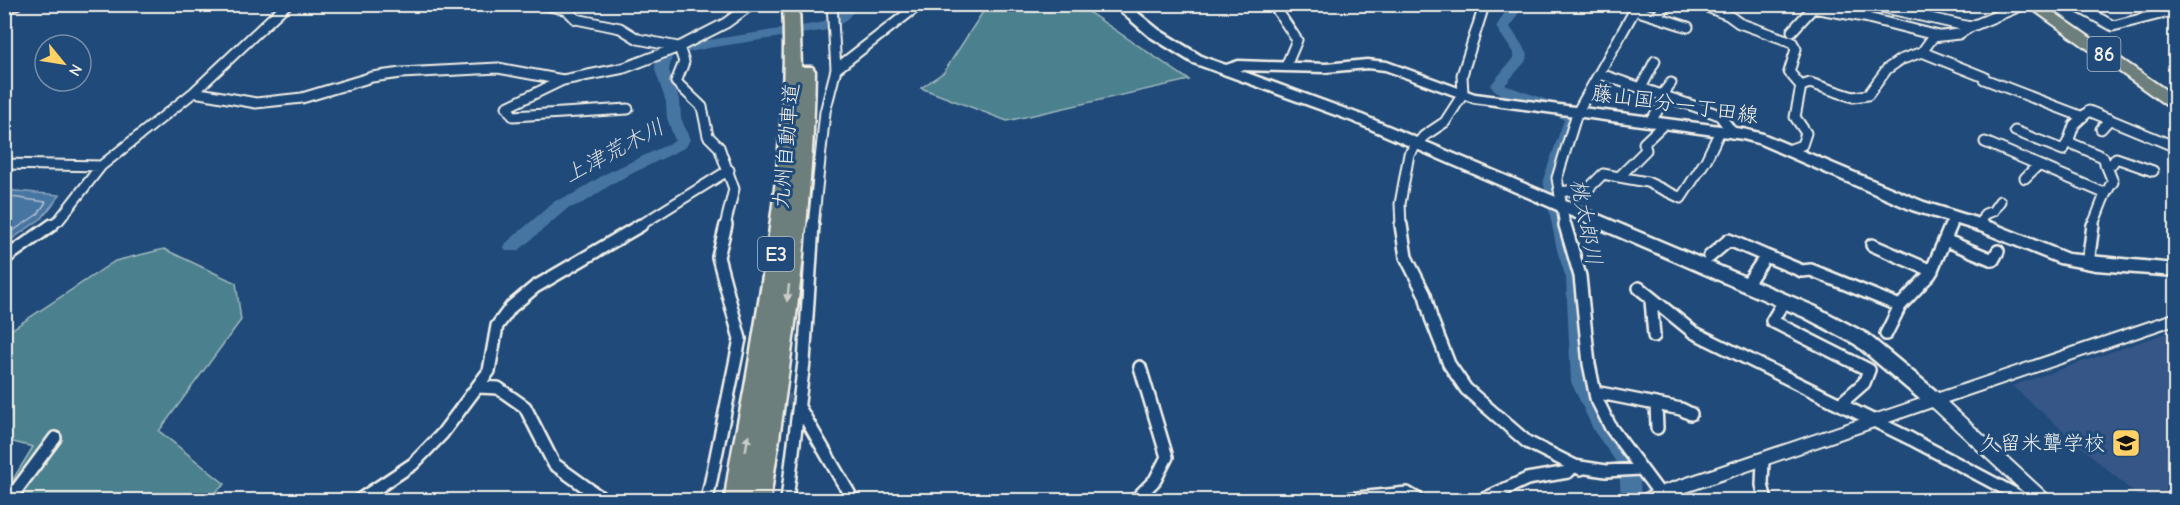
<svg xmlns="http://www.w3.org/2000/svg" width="2180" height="505" font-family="'Comic Neue','Klee One',sans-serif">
<rect width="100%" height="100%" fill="#1f4a7a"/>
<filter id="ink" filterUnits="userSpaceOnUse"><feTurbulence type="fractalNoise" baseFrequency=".0167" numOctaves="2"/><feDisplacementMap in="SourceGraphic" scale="12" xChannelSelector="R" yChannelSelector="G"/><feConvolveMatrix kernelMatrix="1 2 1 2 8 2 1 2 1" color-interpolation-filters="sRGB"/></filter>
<g filter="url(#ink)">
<path fill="#345786" d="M2175 330V500H2142L2012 386Z"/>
<path fill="#4c818f" stroke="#a0b9bc" stroke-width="1.5" d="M988 4 1078 5 1189 80 1007 121 921 88 944 72Z
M164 249 236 283 241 320 159 431 225 484 206 500H5L4 494 33 447 5 440V334L115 261Z"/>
<path fill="#4774a2" stroke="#8ca6be" stroke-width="1.5" d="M5 190 60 195 42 218 5 244Z"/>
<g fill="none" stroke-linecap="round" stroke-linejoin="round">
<path stroke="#afbfcc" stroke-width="1.5" d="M4 196 46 202 38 214 4 237"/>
<path fill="#4774a2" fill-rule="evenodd" d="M847 4H861L844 22 828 30 708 48 672 56 669 70 680 102 681 118 690 140 686 147 615 182 585 202 567 209 518 251H506L504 247 506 243 555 201 573 194 605 174 675 141 667 118 666 102 655 70 656 58 662 50 708 40 820 23 834 16Z
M1505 4H1519V12L1510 27 1528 54 1525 62 1505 85 1556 103 1579 118 1559 180 1573 250 1582 278 1589 382 1608 421 1639 464 1641 500H1621L1619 466 1594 431 1571 382 1566 278 1557 250 1543 180 1564 120 1546 109 1501 95 1490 86 1513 58 1514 54 1496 27 1505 12Z"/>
<path stroke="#3f638a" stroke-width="11" stroke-dasharray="11 6" stroke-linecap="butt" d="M771 400 791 399
M726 403 756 401"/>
<g stroke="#f4f1e8" stroke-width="13">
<path id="minor-far1" d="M541 4 567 10 576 19 620 28 638 39 678 47
M1273 4 1297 40 1286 66
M1699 4 1728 15 1739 23 1792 42 1796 49 1789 72 1801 86
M1868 4 1970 27
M1915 4 1926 7 1928 4
M2073 4 2113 26 2176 10
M2146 4 2162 13
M1868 5 1864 17 1939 36
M4 8 17 4
M2080 8 2094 4
M1635 10 1657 17 1666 4
M1657 17 1688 27
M1792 31 1813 8 1864 17
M679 47 684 62 676 82 702 107 708 136 719 147 734 189 725 226
M1922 52 1984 77V79L2083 117
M836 69 920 4
M1600 74 1714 113 1720 116 1733 133
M1641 88 1655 61
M194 92 256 103 302 98 372 77 401 73 498 68 563 80
M1661 96 1671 83
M628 109 513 116 507 107 563 80 624 68 679 47 726 23 752 4
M1650 122 1658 110
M1664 124 1644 143 1646 150 1619 177 1647 182 1681 198 1706 160 1720 131
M2101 129 2110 119
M2015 131 2063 150 2068 142
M1985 142 2104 193
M1788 150 1802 145 1806 133 1795 117 1801 86 1810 83 1853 97 1868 95 1887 69 1900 60 1922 52 1933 37 1959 34 1970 27 2025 4
M4 164 101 166
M2105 164H2112L2116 158 2153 171
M2025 178 2038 165
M1560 192 1589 188 1603 174 1619 177
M1980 225 1985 214 1993 211 2000 201
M50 226 59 220 101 166 194 92 287 4
M639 226 729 170
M813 226 825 112 836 69 832 4
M1401 226 1400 204 1409 154 1424 136 1445 122 1463 94 1462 75 1482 12 1475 4
M1565 226 1557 178 1577 113 1638 4
M1950 226 1954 218
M2092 226C2100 211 2102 195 2113 182L2103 157 2068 142 2074 125 2089 111 2176 147"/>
</g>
<g stroke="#f4f1e8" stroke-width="16">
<path id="minor" d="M1401 225 1406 257 1425 295 1431 318 1449 364 1466 389 1527 442 1581 469
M1565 225 1580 276 1589 364 1596 398 1611 428 1660 494V500
M1945 240 1993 260 1998 251
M1872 245 1932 271
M1766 256 1802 271 1811 270 1900 306
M1709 257 1729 240 1766 256 1746 285
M4 259 52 225
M2088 263 2093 225
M1639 288 1693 332 1911 439 2026 500
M1651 300 1654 336
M1784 301 1772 321 1869 370 1864 383 1840 404
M1886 334 1900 306 1930 274 1951 225
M479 387 498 388 525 407 554 464 604 500
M1595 392 1681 409 1691 414
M1656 404 1657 428
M799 407 853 500
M1763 460 1762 485 1766 500
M9 500 55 438
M359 500 413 464 442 434 489 371 497 326 511 307 535 287 641 225
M707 500 740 339 718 257 726 225
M787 500 804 362 813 225
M1135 500 1155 480 1167 457 1140 367
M1339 500 1407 493 1419 500
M1482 500 1527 479 1568 472 1574 466 1606 471 1640 469"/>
</g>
<g stroke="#f4f1e8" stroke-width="4">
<path id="tertiary" d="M2176 313V324L1947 402 2048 495 2050 500H2032L1932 407 1663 500H1640L1642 495 1660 487Z"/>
</g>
<g stroke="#f4f1e8" stroke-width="5">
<path id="secondary" d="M1112 4H1127L1159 30 1203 57 1226 65 1238 61 1326 64 1367 60 1387 62 1475 94 1743 129 1763 134 1924 202 1992 223 2068 254 2176 264V276L2096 270 2059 263 1980 231 1912 210 1758 143 1743 139 1473 102 1385 70 1367 68 1326 72 1239 70 1362 115 1816 307 1867 334 1942 396 1944 401 1942 406 1935 408 1928 406 1855 344 1804 317 1352 121 1193 63 1149 36Z"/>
</g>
<g stroke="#f4f1e8" stroke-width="4">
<path id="primary" d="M2025 4H2042L2176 97V110L2170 108Z"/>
</g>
<g stroke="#f4f1e8" stroke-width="5">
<path id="motorway" d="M783 4H799L801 67H812L815 71C813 216 791 357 770 500H725C729 459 740 417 747 375 767 255 789 126 783 4Z"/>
</g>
<use href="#minor-far1" stroke="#1f4a7a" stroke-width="9"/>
<use href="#minor" stroke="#1f4a7a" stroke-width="11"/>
<use href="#tertiary" fill="#1f4a7a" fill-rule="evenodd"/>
<use href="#secondary" fill="#1f4a7a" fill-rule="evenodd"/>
<use href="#primary" fill="#6c7f7c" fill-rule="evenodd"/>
<use href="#motorway" fill="#6c7f7c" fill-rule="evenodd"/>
</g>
<defs><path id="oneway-solid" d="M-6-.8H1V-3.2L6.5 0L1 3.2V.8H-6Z" transform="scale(1.5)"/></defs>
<g fill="#cbcfc8">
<use href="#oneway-solid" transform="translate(788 293) rotate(97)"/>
<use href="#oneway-solid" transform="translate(747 443) rotate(-80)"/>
</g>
</g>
<defs>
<g id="school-square" transform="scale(1.5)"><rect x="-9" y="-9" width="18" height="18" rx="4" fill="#ffd166" stroke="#1f4a7a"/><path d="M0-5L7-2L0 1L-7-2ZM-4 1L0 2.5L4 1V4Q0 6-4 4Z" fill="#111"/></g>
</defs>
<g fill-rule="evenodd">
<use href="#school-square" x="2126" y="443"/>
</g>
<g text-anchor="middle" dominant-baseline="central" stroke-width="6" stroke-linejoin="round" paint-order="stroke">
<g fill="#1f4a7a" stroke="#b4bfc7" stroke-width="1.5">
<rect x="2087.5" y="37" width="33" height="34" rx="4.5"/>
<rect x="758" y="237" width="36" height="34" rx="4.5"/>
</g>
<g font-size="20" font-weight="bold" fill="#f4f1e8">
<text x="2104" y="54">86</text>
<text x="776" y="254">E3</text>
</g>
<g font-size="21" fill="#f4f1e8" stroke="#1f4a7a">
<text transform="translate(1675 104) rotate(8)">藤山国分一丁田線</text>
<text transform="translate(786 146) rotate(-85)">九州自動車道</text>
</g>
<g font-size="21" fill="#f4f1e8" stroke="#1f4a7a" text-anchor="end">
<text x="2105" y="443">久留米聾学校</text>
</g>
<g font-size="22" font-style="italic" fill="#dadede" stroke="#1f4a7a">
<text transform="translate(614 151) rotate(-28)">上津荒木川</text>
<text transform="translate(1586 222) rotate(79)">桃太郎川</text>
</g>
</g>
<rect width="2180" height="505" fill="none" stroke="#1f4a7a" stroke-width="24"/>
<rect x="12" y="12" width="2156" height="481" fill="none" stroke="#f4f1e8" stroke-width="2" filter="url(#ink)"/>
<g transform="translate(63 63) rotate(120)"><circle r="28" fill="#1f4a7a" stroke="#748da6" stroke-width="1.5"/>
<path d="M0-4.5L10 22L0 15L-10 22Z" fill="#ffd166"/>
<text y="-9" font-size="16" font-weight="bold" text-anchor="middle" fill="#f4f1e8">N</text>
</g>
</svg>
